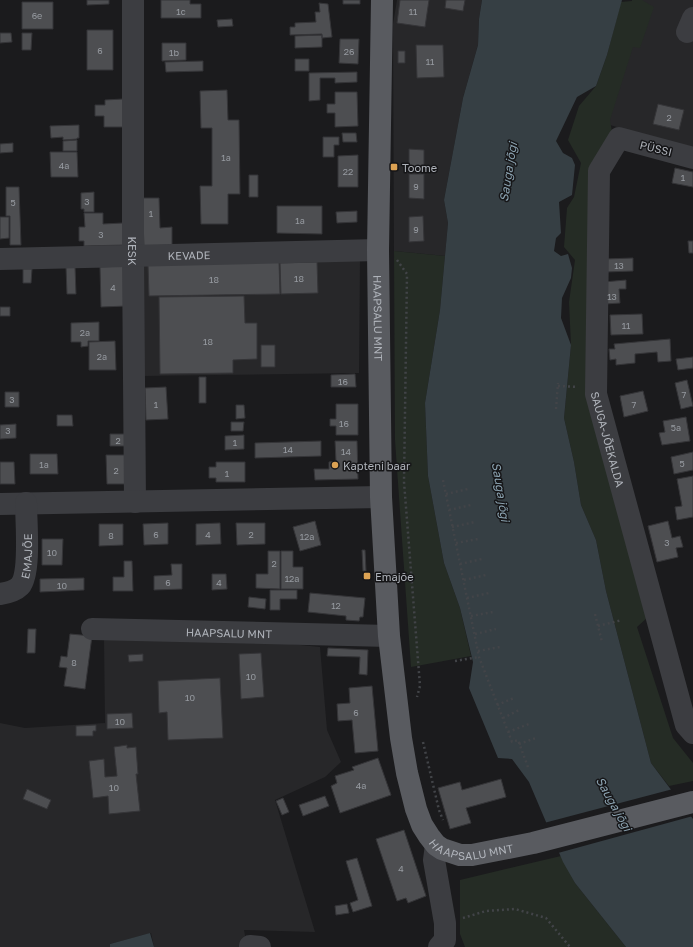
<svg xmlns="http://www.w3.org/2000/svg" width="693" height="947" font-family="'Golos Text',sans-serif">
<rect width="100%" height="100%" fill="#1b1b1d"/>
<path fill="#272729" d="M397 0H482L479 19 478 45 463 98 444 200 448 223 445 256 394 251 393 24Z
M632 0H693V149L603 123Z
M360 258 359 373 142 376 141 263Z
M104 638 270 642 320 647 327 730 341 762 325 777 275 800 315 932 244 930 247 947H154L151 933 110 944V947H0V723L25 728 105 723Z"/>
<path fill="#252c25" d="M632 0H642L654 7 640 48 633 47 610 120 612 132 588 383 648 617 637 627 673 738 693 763V781L669 786 651 763 606 591 596 540 581 505 574 462 564 418 571 345 569 302 575 260 564 247 567 208 574 197 581 163 568 140 579 106 596 86 607 55 621 2 632 1Z
M394 251 445 256 440 310 425 403 428 476 444 563 460 608 471 656 411 667 395 440Z
M561 856 575 883 626 947H465L460 934V880Z"/>
<path fill="#363f44" d="M482 0H622L607 55 596 86 577 97 556 141 563 153 572 158 575 165 572 195 559 202 561 233 556 238 554 251 561 256 568 254 572 268 571 278 562 298 561 318 571 345 564 418 574 462 581 505 596 540 606 591 651 763 693 819V947H626L575 883 563 862 529 782 512 759 498 758 469 688 473 662 460 608 444 563 428 476 425 403 440 310 448 223 444 200 463 98 478 45 479 19Z
M150 933 154 947H110V944Z"/>
<path fill="#1b1b1d" d="M673 789 693 816 558 853 544 823Z"/>
<path fill="#4d4e51" stroke="#353538" d="M87 0H109V4L87 5Z
M161 0H190V4H201V18H161Z
M343 0H360V4H343Z
M400 0H429L425 27 397 23Z
M446 0H465L463 11 445 8Z
M22 2H53V29H22Z
M319 3 328 4 332 37 322 38V34L290 35V27H295V23L316 22 315 12H320Z
M232 19 233 26 218 27 217 20Z
M87 30H113V70H87Z
M0 33H11L12 42 0 43Z
M22 33H32L31 50H22Z
M322 35V47L295 48V36Z
M340 39H359L358 64 339 63Z
M162 43H186V60L162 61Z
M416 45H443L444 77 417 78Z
M398 51H405V63H398Z
M295 59H309V71H295Z
M203 61V71L166 72 165 62Z
M357 72V82L335 83V78H320V100L309 101V73Z
M227 90 228 120H239L240 194H228V224H201L200 186H212V128H201L200 91Z
M335 92H357L358 126 335 127V113H327V104H335Z
M123 99V127H104V116H95V105H105V100Z
M658 104 684 110 679 130 653 124Z
M79 125V138H77V139L63 140V137L51 138 50 126Z
M342 133H356L357 142H343Z
M323 137H339V145H334V157H323Z
M77 140V151H63V141Z
M13 143V152L0 153V144Z
M409 149 424 150V166H409Z
M50 152H77L78 177H51Z
M358 155V187H338V156Z
M675 168 693 172V187L672 183Z
M409 174H424V199L409 198Z
M249 175H258V197H249Z
M6 187H19L21 245H10V216H6Z
M94 192V212H84V209H81V193Z
M142 198H159L160 228 172 227V245L144 246Z
M277 206H322V234L277 233Z
M357 211V222L337 223 336 212Z
M84 213H103V224L123 223 124 245 84 246V241H79V227H85Z
M423 216 424 241 409 242V217Z
M0 217H9V238L0 239Z
M688 241H693V253H689Z
M633 258V271L605 272V259Z
M279 262 280 294 149 296 148 264Z
M317 262 318 293 281 294 280 263Z
M124 266 126 306 101 307 100 267Z
M66 267H75L76 294H67Z
M23 269H32L31 283H23Z
M626 280V289H619L620 303 605 304 603 282Z
M244 296 245 323H257V359L233 360V373L160 374 159 297Z
M0 307H10V316H0Z
M642 314 643 334 611 335 610 315Z
M99 322V341H88V346L81 347V342H71V323Z
M670 339 671 361 658 362 657 352 635 354V363L616 365V359L610 360 609 349H615L614 344Z
M115 341 116 370H89V342Z
M261 345H275V367H261Z
M693 357V368L678 370 676 359Z
M355 374 356 387H331V375Z
M199 377H206V403H199Z
M687 380 693 406 681 409 675 383Z
M166 387 168 419 146 420 145 388Z
M643 391 648 411 624 417 620 396Z
M5 392H19V407H5Z
M336 404H358V435H336V426H330V419H336Z
M236 405H244L245 418 236 419Z
M57 415H72L73 426H57Z
M686 417 690 441 662 445 659 433 665 432 663 421Z
M231 422H244L243 431H231Z
M16 424V438L0 439V425Z
M110 434H125V446H110Z
M244 435V449L225 450V436Z
M321 441V456L255 458V443Z
M335 441H357L358 479 315 480 314 469H329V462L336 461Z
M693 452V470L674 474 671 457Z
M30 454H57L58 474H30Z
M106 455H126L127 484H107Z
M0 462H14L15 484H0Z
M216 462H245V482H216V478H209V467H216Z
M693 476V517L677 520 675 507 682 506 677 479Z
M315 521 321 545 300 551 293 527Z
M668 521 672 538 680 536 683 547 676 548 678 557 657 562 648 526Z
M168 523V544L144 545 143 524Z
M220 523 221 544 196 545V524Z
M236 523H265V544L237 545Z
M99 524H123V545L99 546Z
M42 539H63L62 565H42Z
M362 550H365L366 571H363Z
M268 551H280V589L256 588V574H268Z
M281 551H293V567H303V589H281Z
M124 561H132L133 591H113V577H124Z
M171 564H182V589L154 590V576L172 575Z
M212 574H226L227 589 212 590Z
M84 578V590L40 592V579Z
M270 590H297V599H280V610H270Z
M310 593 365 598 363 617H360L359 621 346 620V616L308 612Z
M249 597 266 599 265 609 248 607Z
M28 629H36L35 653H27Z
M70 634 92 636 85 689 64 686 67 668 59 667 61 656 67 657Z
M328 648 368 650 367 675 359 674 360 657 327 656Z
M261 653 264 697 241 699 239 654Z
M143 654V661L129 662 128 655Z
M220 678 223 738 168 740 167 712 159 713 158 681Z
M372 686 378 751 355 753 352 720 338 721 337 704 350 703 349 688Z
M132 713 133 728 107 729V714Z
M96 725V731H93V736H76V726Z
M127 745V748L136 747 138 774H136L140 811 109 814 108 796 93 798 89 761 104 759 105 777 117 776 114 747Z
M378 758 391 795 340 813 331 786 337 783 335 776 354 770 352 767Z
M501 779 506 797 466 808 471 823 450 829 438 788 460 782 462 790Z
M27 789 51 800 47 809 23 799Z
M325 796 329 806 303 816 299 805Z
M283 798 289 812 282 815 276 801Z
M404 830 426 896 408 903 406 898 397 901 376 839Z
M357 858 372 906 353 912 350 903 358 900 346 861Z
M347 904 349 913 336 915 335 906Z"/>
<g fill="none" stroke-linecap="round" stroke-linejoin="round">
<path stroke="#424448" stroke-width="2.5" stroke-dasharray="2 3" stroke-linecap="butt" d="M397 260 407 274 404 482 420 686 417 697
M558 386 578 387
M556 409 558 383
M443 480 479 657 512 742 518 740 529 770
M446 494 468 489
M449 510 471 505
M452 527 475 522
M456 543 478 539
M460 564 482 559
M464 580 486 575
M467 598 489 593
M595 614 602 642
M471 616 493 612
M598 626 622 620
M475 634 496 629
M478 651 500 647
M455 661 479 657
M497 705 514 698
M503 718 519 710
M508 732 529 724
M423 742 439 810 443 820
M519 744 536 738
M463 918 486 911 515 909 546 918 570 947"/>
<g stroke="#3c3d41" stroke-width="22">
<path id="s1" d="M133 0V256L135 502"/>
<path d="M687 32 693 18"/>
<path id="s2" d="M693 158 619 138 599 171 596 394 686 725 693 733"/>
<path id="s3" d="M0 259 378 250"/>
<path d="M0 504 381 497"/>
<path id="s4" d="M0 594C7 593 15 591 20 586 31 573 26 521 26 503"/>
<path id="s5" d="M92 629 389 636"/>
<path d="M436 845 434 860 445 923V940L439 947"/>
<path d="M250 946 260 947"/>
</g>
<path stroke="#595b60" stroke-width="22" id="s6" d="M382 0 378 250 381 497 389 636 401 738 407 773 416 809 422 825 429 836 436 845 442 849 460 855H472L533 843 693 802"/>
</g>
<g fill="#dca253" stroke="#161618" stroke-width="1.5">
<rect x="390" y="163" width="8" height="8" rx="2"/>
<circle cx="335" cy="465" r="4"/>
<rect x="363" y="572" width="8" height="8" rx="2"/>
</g>
<g text-anchor="middle" dominant-baseline="central" stroke-width="3" stroke-linejoin="round" paint-order="stroke">
<g font-size="9" fill="#969aa0">
<text x="181" y="11">1c</text>
<text x="413" y="11">11</text>
<text x="37" y="15">6e</text>
<text x="100" y="50">6</text>
<text x="349" y="51">26</text>
<text x="174" y="52">1b</text>
<text x="430" y="61">11</text>
<text x="669" y="117">2</text>
<text x="226" y="157">1a</text>
<text x="64" y="165">4a</text>
<text x="348" y="171">22</text>
<text x="683" y="177">1</text>
<text x="416" y="186">9</text>
<text x="87" y="201">3</text>
<text x="13" y="202">5</text>
<text x="151" y="213">1</text>
<text x="300" y="220">1a</text>
<text x="416" y="229">9</text>
<text x="101" y="234">3</text>
<text x="619" y="265">13</text>
<text x="299" y="278">18</text>
<text x="214" y="279">18</text>
<text x="113" y="287">4</text>
<text x="612" y="296">13</text>
<text x="626" y="325">11</text>
<text x="85" y="332">2a</text>
<text x="208" y="341">18</text>
<text x="102" y="356">2a</text>
<text x="343" y="381">16</text>
<text x="684" y="394">7</text>
<text x="12" y="399">3</text>
<text x="156" y="404">1</text>
<text x="634" y="404">7</text>
<text x="344" y="423">16</text>
<text x="676" y="427">5a</text>
<text x="8" y="430">3</text>
<text x="118" y="440">2</text>
<text x="235" y="442">1</text>
<text x="288" y="449">14</text>
<text x="346" y="451">14</text>
<text x="682" y="463">5</text>
<text x="44" y="464">1a</text>
<text x="116" y="470">2</text>
<text x="227" y="473">1</text>
<text x="156" y="534">6</text>
<text x="208" y="534">4</text>
<text x="251" y="534">2</text>
<text x="111" y="535">8</text>
<text x="307" y="536">12a</text>
<text x="667" y="542">3</text>
<text x="52" y="552">10</text>
<text x="274" y="563">2</text>
<text x="292" y="578">12a</text>
<text x="168" y="582">6</text>
<text x="219" y="582">4</text>
<text x="62" y="585">10</text>
<text x="336" y="605">12</text>
<text x="74" y="662">8</text>
<text x="251" y="676">10</text>
<text x="190" y="697">10</text>
<text x="356" y="712">6</text>
<text x="120" y="721">10</text>
<text x="361" y="785">4a</text>
<text x="114" y="787">10</text>
<text x="401" y="868">4</text>
</g>
<g font-size="11" fill="#afb3ba" stroke="#161618">
<text transform="translate(656 148) rotate(14)">PÜSSI</text>
<text stroke="none"><textPath href="#s1" startOffset="251">KESK</textPath></text>
<text stroke="none"><textPath href="#s3" startOffset="189">KEVADE</textPath></text>
<text stroke="none"><textPath href="#s6" startOffset="318">HAAPSALU MNT</textPath></text>
<text stroke="none"><textPath href="#s2" startOffset="385">SAUGA-JÕEKALDA</textPath></text>
<text stroke="none"><textPath href="#s4" startOffset="53">EMAJÕE</textPath></text>
<text stroke="none"><textPath href="#s5" startOffset="137">HAAPSALU MNT</textPath></text>
<text stroke="none"><textPath href="#s6" startOffset="890">HAAPSALU MNT</textPath></text>
</g>
<g font-size="11" fill="#afb3ba" stroke="#161618" text-anchor="start">
<text x="402" y="167">Toome</text>
<text x="343" y="465">Kapteni baar</text>
<text x="375" y="576">Emajõe</text>
</g>
<g font-size="12" font-style="italic" fill="#8ba2b0" stroke="#161618">
<text transform="translate(508 172) rotate(-81)">Sauga jõgi</text>
<text transform="translate(501 492) rotate(81)">Sauga jõgi</text>
<text transform="translate(614 804) rotate(61)">Sauga jõgi</text>
</g>
</g>
</svg>
